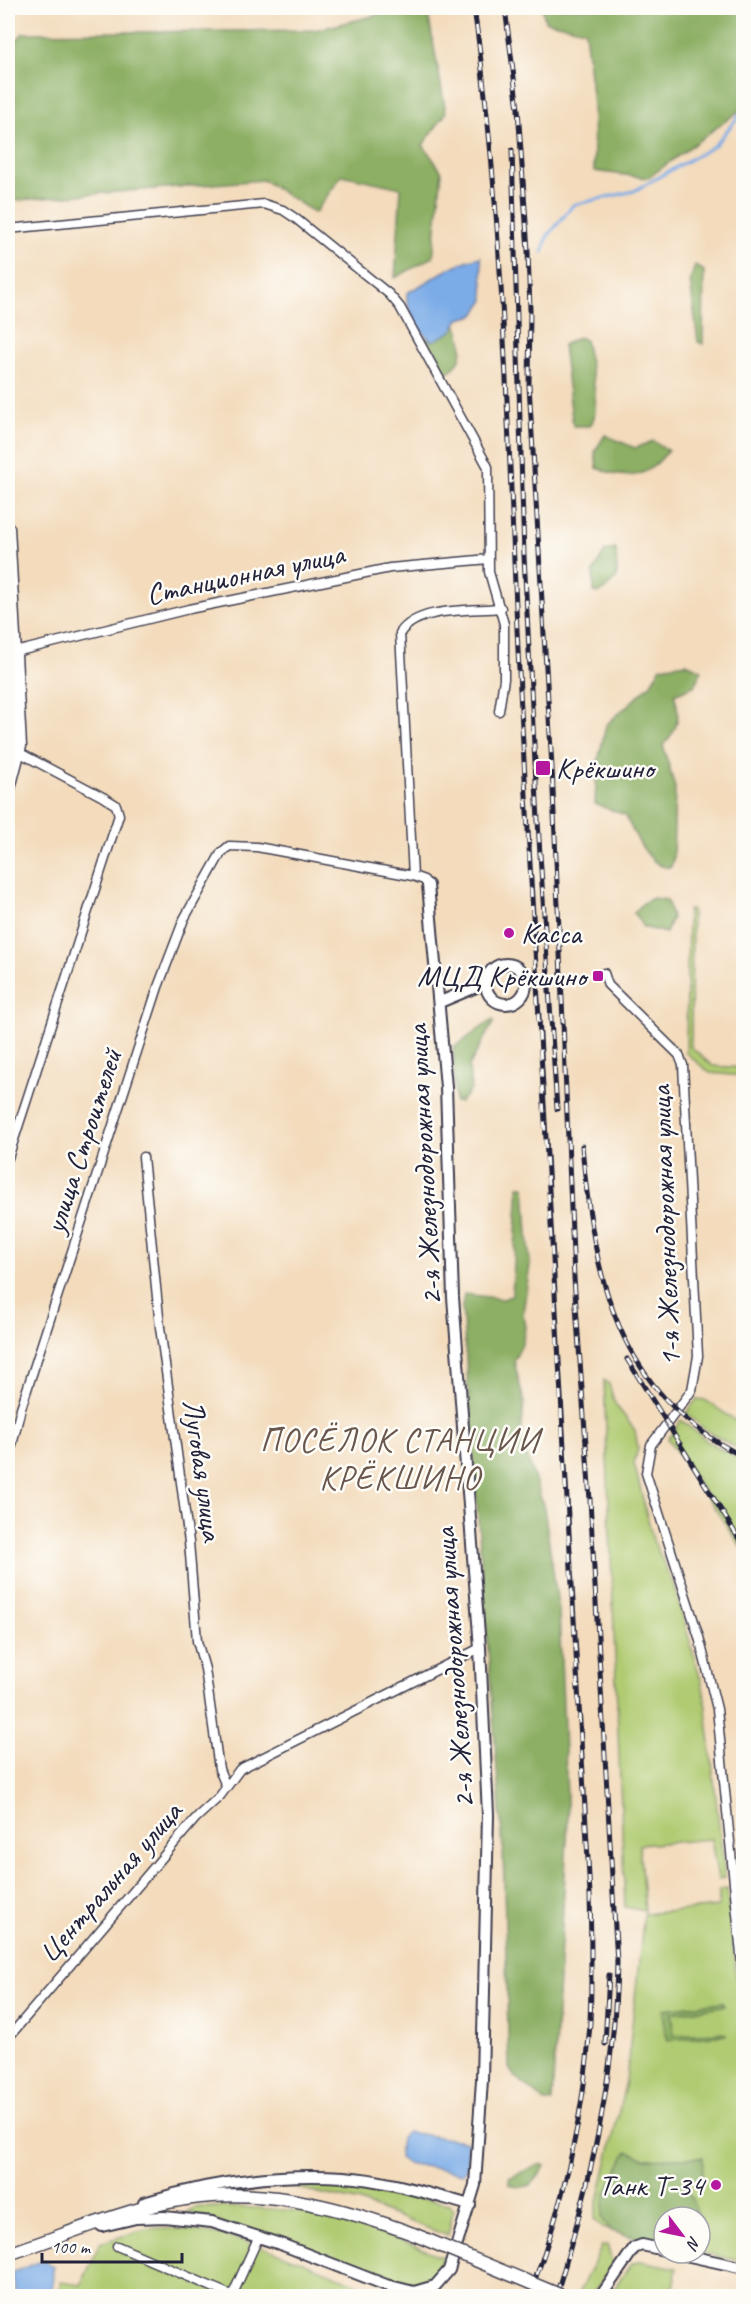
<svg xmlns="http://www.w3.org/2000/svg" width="751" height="2304" font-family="Caveat,sans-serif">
<rect width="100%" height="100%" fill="#fdfcf7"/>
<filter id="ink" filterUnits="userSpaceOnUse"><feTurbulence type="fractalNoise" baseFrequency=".0167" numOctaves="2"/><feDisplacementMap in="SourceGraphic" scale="12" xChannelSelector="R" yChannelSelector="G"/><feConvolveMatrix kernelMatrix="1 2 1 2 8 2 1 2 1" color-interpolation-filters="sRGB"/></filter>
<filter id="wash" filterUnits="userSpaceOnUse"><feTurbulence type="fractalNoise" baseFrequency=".008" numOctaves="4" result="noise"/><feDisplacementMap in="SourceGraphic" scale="24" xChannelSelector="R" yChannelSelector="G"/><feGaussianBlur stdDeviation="1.35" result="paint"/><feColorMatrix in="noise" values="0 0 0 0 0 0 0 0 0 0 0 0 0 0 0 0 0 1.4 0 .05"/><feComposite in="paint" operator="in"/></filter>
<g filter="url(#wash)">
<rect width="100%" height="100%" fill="#f3dbbc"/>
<path fill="#b0cb72" stroke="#697656" stroke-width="1.5" d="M688 910H692L691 1047 713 1066 743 1068V1076L710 1073 686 1053Z
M604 1380 609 1384 615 1404 635 1430 638 1449 634 1463 653 1540 674 1586 704 1691 725 1878 718 1879 711 1839 639 1845 645 1911 625 1907Z
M697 1399 705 1400 743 1426V1452L704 1429 686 1413Z
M681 1420 710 1443 743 1461V1550L668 1439Z
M727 1889 744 2050 743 2261 700 2253V2217H664V2245L611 2231 603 2228 594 2219 626 2081 644 1914 719 1907V1890Z
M320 2185 373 2189 449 2204 453 2211 448 2236 360 2202 288 2186Z
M197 2207C236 2207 275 2207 313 2214 360 2223 406 2241 450 2260L433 2285 412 2289 248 2231 186 2212Z
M162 2228C241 2230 314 2267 385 2296H56L61 2282 81 2285 100 2243 145 2229Z
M607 2245 613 2265 591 2296H577L602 2246Z
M641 2261 677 2268 671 2296H599L606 2284 614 2288 631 2264Z"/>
<path fill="#8caf64" stroke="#576850" stroke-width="1.5" d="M406 8H427L446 113 423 145 442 172 433 257 395 278 401 188 342 175 315 213 263 180 8 201V50L23 33 315 30Z
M542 8H743V108L648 178 594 171 593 105 585 30 545 21Z
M695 265 704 271 703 344 698 342 690 281Z
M456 324C464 341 467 364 445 373L420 337 433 341 452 331Z
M579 337 585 340C589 361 603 409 590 426H573L563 345Z
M605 435 635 448 653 441 668 451C646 479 628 481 597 468L595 451Z
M616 549 617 578 600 593 594 592 593 572 605 551Z
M686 663 702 670 694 686 674 694C681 715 679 729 663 745L675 788 673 859 671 867C650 871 633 831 625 815L595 804 597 765 606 725 650 685 661 667Z
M653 898 667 900 672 917 666 933 643 927 634 913 643 903Z
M492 1020 494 1021 469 1066 471 1090 460 1102H455L453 1048Z
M519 1186H525L530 1265 523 1313 525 1328 522 1344 514 1361 524 1402 521 1437 544 1508 559 1612 568 1821 552 2102H545L514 2076 509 2068 503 1849 462 1307 464 1294 504 1299 512 1295Z
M722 2002 724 2006 672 2013 674 2035 721 2033 727 2035 668 2040 664 2028V2009Z
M627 2151 645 2159 703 2157 702 2183 691 2181 688 2190 699 2217H664V2245L611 2231 602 2218 605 2195Z
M539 2164 545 2166C535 2183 530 2191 509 2185V2178Z"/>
<path fill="#7cace7" stroke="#4f6791" stroke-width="1.5" d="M481 257 484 300 475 315 459 319 452 331 433 341C420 334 405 308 407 293 432 280 454 262 481 257Z
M407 2132 468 2142 467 2169 463 2173 406 2163 399 2158 401 2137Z
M44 2260 53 2267 52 2296H17L11 2273Z"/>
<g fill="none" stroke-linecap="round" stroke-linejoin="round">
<path stroke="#7cace7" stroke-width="3" d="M543 252 547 237 573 205 634 191 714 146 744 110"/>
</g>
</g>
<g filter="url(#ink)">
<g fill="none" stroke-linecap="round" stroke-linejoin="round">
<g stroke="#413e4e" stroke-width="11">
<path id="minor" d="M8 229 264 204 283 210 295 218 389 294 400 307 488 467 489 572 504 624V679L499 711
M15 652 189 609 390 568 489 559
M8 752 20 753 103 797 116 805 119 815 8 1158
M413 876 400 633C418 606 471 611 501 608
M604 973 608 985 679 1055 683 1065 698 1356 692 1390 651 1445 646 1473 699 1637 717 1709 744 1985
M143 1157 160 1327 189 1542 197 1641 205 1669 219 1769 226 1786
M8 1462 21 1408 158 987 184 919 221 853 229 846 257 847 413 876 424 880 428 885
M8 2038 196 1818 220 1796 240 1769 480 1648
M117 2246 233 2296
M232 2296 259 2236"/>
</g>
<g stroke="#413e4e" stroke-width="14">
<path id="tertiary" d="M486 984a20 20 0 1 1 40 0a20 20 0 1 1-40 0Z
M440 1002 476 987 486 977
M144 2203C209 2182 276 2173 344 2177 387 2180 429 2194 470 2205
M102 2226 136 2218 164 2217 212 2222 283 2245 386 2285 414 2292 435 2286 449 2270 475 2185 482 2080 488 1815 480 1648 453 1297 446 1087 428 885
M676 2253 744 2268
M601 2296 634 2248 642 2245 664 2250"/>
</g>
<g stroke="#413e4e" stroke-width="15">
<path id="secondary" d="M8 528 20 746 8 792
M8 2254C70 2234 134 2204 200 2197 272 2189 346 2209 413 2234"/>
</g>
<use href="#minor" stroke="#fff" stroke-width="8"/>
<use href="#tertiary" stroke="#fff" stroke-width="10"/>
<use href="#secondary" stroke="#fff" stroke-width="12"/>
<g stroke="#22223b" stroke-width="5">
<path id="rail" d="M474 8C507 240 508 474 521 709 543 1104 566 1499 590 1894 591 1937 592 1979 590 2022 585 2114 562 2210 529 2296
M505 8 518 109 528 251 530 310 529 385 552 767 574 1278 590 1500 617 1962C615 2080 590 2184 556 2296
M512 150 524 556 539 839 557 1109
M582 1146C594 1276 615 1393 744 1457
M627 1359 744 1547
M605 2044 609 1975"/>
</g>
<use href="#rail" stroke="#fdfcf7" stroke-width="3" stroke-dasharray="9" stroke-linecap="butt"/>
<g stroke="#413e4e" stroke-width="15" stroke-linecap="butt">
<path id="secondary-bridge" d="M413 2234 562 2296"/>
</g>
<use href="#secondary-bridge" stroke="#fff" stroke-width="12"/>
</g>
</g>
<g fill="#b5179e" stroke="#fdfcf7" stroke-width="2">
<rect x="535" y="760" width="16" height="16" rx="3"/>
<circle cx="509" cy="933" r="6"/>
<rect x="592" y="970" width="12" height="12" rx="3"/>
<circle cx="716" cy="2185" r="6"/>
</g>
<g text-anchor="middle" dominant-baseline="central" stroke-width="5" stroke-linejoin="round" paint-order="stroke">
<g font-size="30" fill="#22223b" stroke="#fdfcf7">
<text transform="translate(245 574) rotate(-12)">Станционная улица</text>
<text transform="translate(83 1141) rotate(-72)">улица Строителей</text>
<text transform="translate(424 1165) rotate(-93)">2-я Железнодорожная улица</text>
<text transform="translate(665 1226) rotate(-92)">1-я Железнодорожная улица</text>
<text transform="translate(203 1470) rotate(82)">Луговая улица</text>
<text transform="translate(454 1668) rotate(-94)">2-я Железнодорожная улица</text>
<text transform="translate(110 1882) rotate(-49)">Центральная улица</text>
</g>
<g font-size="30" fill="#22223b" stroke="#fdfcf7" text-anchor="start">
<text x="556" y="768">Крёкшино</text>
<text x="521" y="933">Касса</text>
<text x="586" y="976" text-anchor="end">МЦД Крёкшино</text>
<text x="704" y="2185" text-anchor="end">Танк Т-34</text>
</g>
<g font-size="33" letter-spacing="1.5" fill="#69564d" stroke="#fdfcf7">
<text x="400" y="1440">ПОСЁЛОК СТАНЦИИ<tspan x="400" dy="38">КРЁКШИНО</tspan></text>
</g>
</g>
<rect width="751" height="2304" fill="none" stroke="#fdfcf7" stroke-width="30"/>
<g transform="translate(682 2235) rotate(122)"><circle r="28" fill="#fdfcf7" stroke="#a5a5ac" stroke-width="1.5"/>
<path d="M0-4.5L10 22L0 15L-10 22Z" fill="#b5179e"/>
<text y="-9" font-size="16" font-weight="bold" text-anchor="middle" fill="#22223b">N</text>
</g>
<path d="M42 2253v9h140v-9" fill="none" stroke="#22223b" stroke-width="3"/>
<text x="51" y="2253" font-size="18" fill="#22223b" stroke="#fdfcf7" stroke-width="4.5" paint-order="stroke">100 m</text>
</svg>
